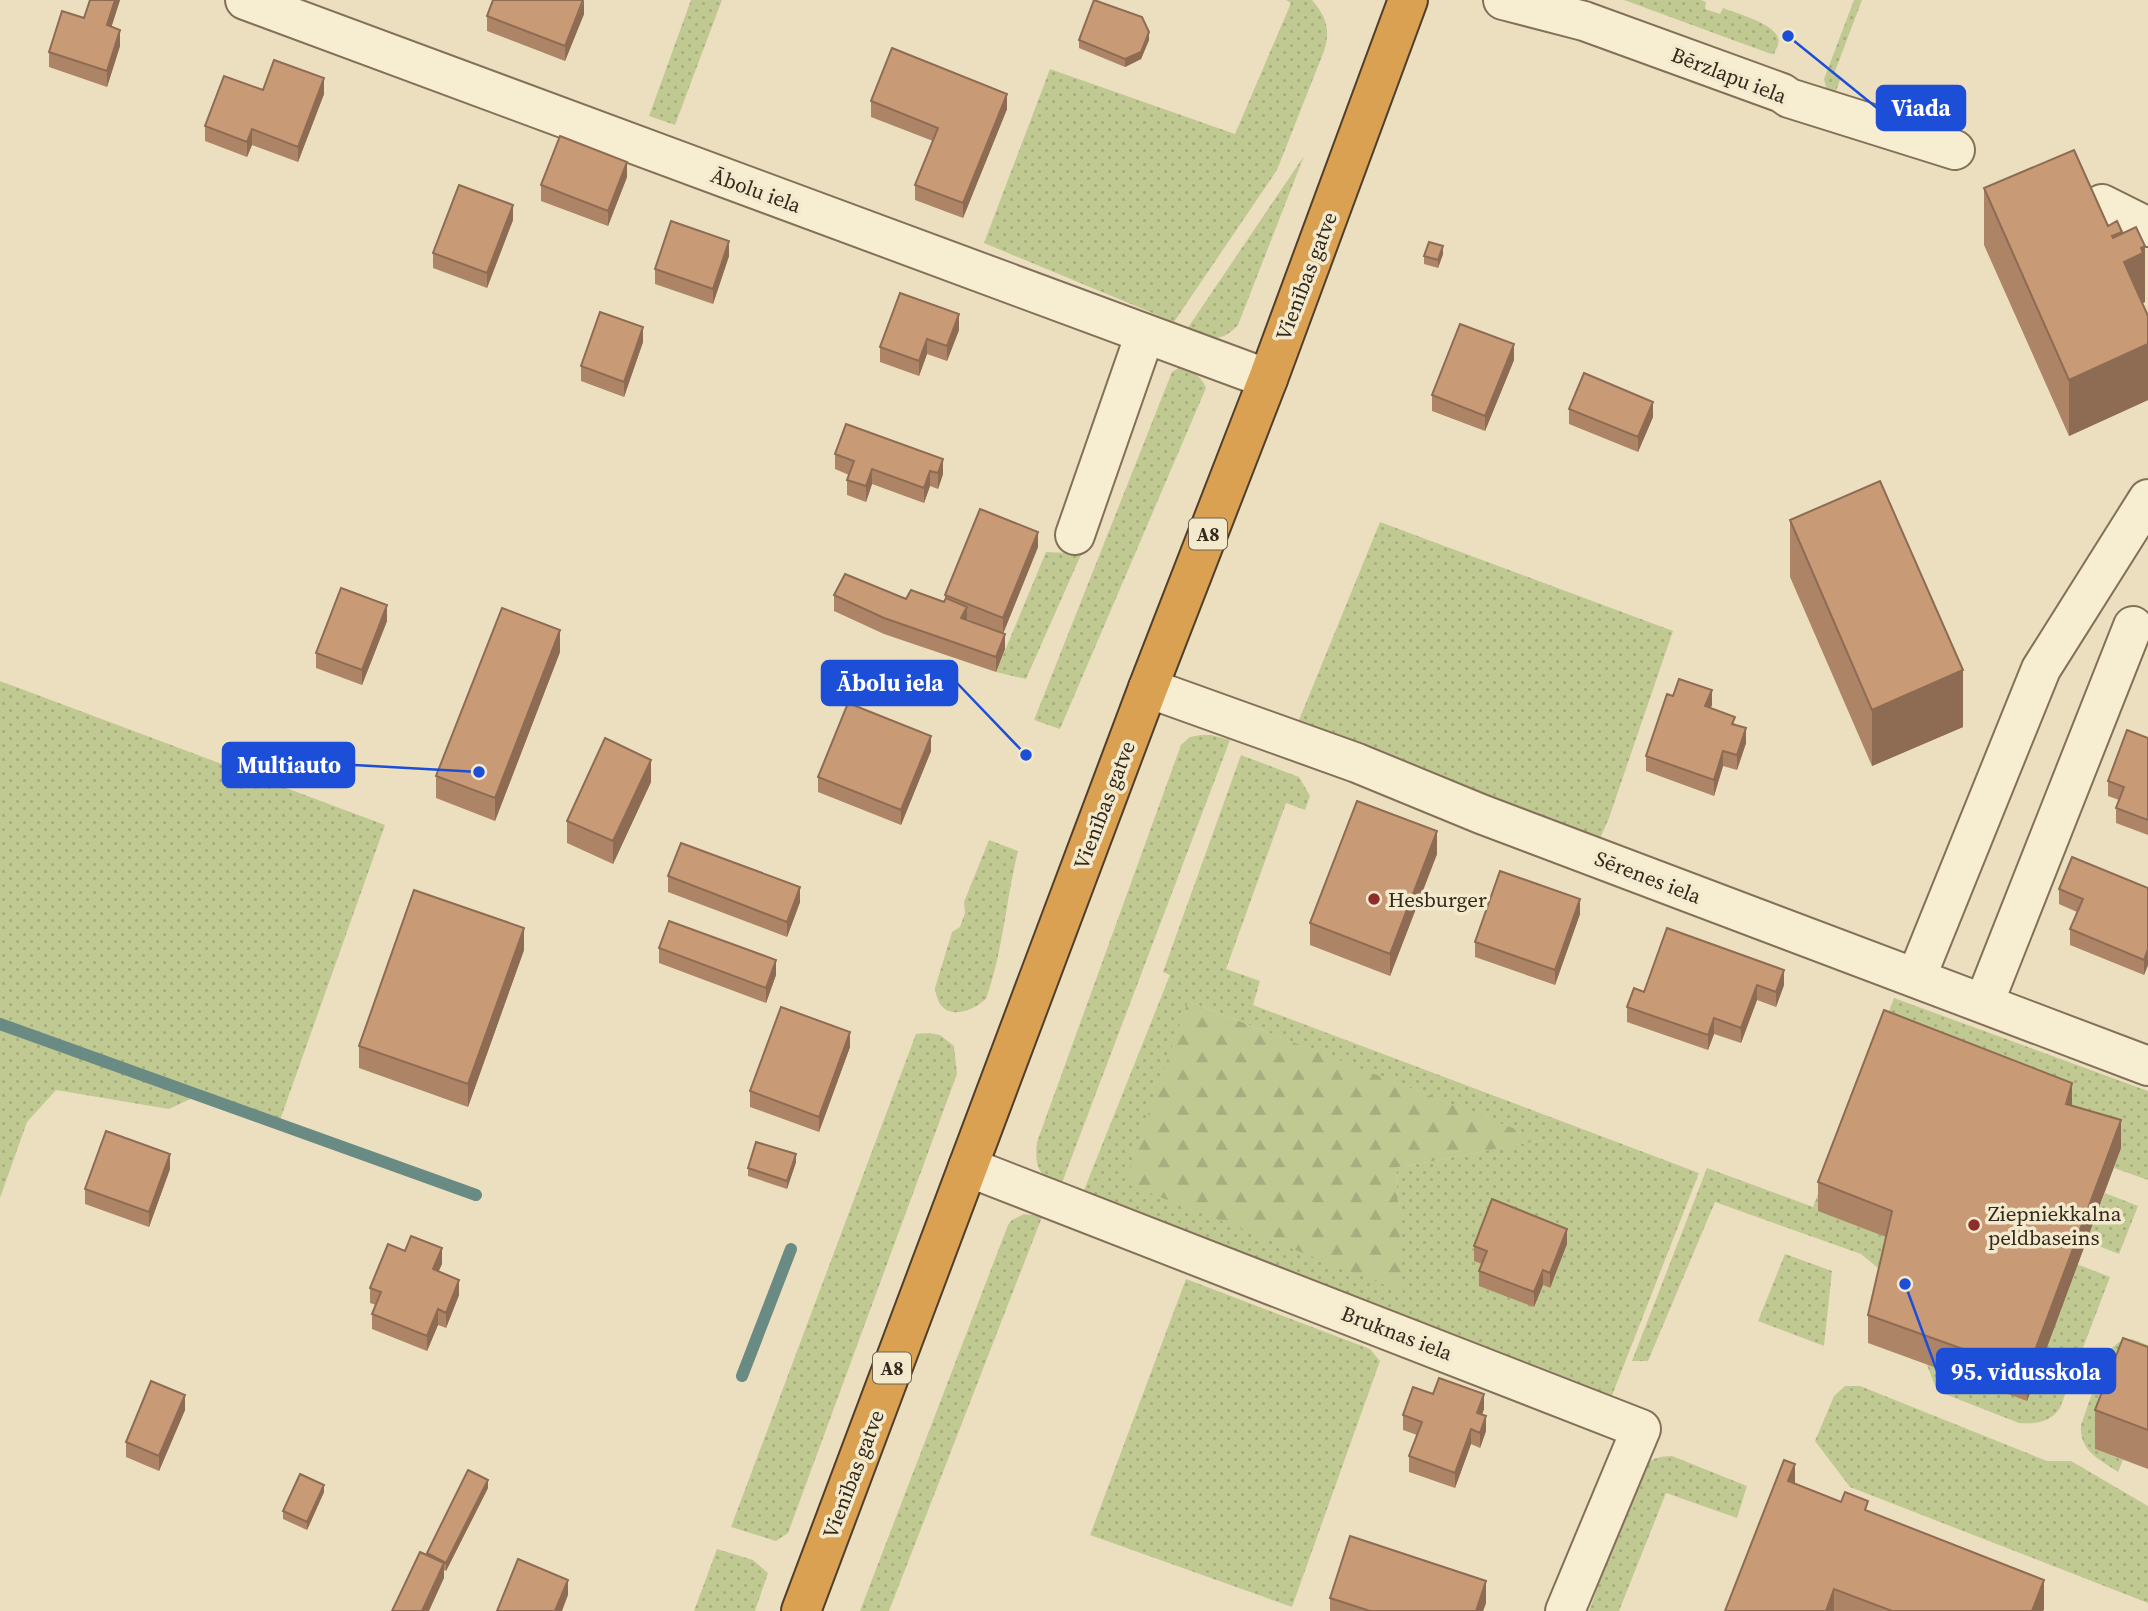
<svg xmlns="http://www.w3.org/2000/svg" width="2148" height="1611" font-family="'Source Serif 4',serif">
<defs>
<pattern id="grass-dots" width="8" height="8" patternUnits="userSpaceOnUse" patternTransform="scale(1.75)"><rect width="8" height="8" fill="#c1c993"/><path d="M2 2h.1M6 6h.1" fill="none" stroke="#a6ad7e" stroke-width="1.8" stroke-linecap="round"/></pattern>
<pattern id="forest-firs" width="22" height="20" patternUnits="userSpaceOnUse" patternTransform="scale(1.75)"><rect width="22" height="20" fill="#c1c993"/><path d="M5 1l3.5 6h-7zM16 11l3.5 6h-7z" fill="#a6ad7e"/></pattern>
</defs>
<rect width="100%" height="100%" fill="#ecdfbf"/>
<path fill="url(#grass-dots)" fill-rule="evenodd" d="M691 0H722L675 125 649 116Z
M1286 0H1312C1326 16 1331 30 1324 51L1277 170 1174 322 984 243 1050 69 1235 134 1291 3Z
M1624 0H1701L1706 2 1705 9 1720 14 1723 8C1736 13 1775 24 1778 38 1780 44 1776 49 1774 54H1771Z
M1854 0H1862L1834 74 1841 77 1834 97 1827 92 1824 79Z
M1304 156 1238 325C1219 345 1209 338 1185 332Z
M1180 367C1192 370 1201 376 1206 388L1060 729 1034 720 1172 372Z
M1380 522 1673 631 1609 818 1599 841 1299 720Z
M1084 548 1026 679 996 672 1046 552 1069 553Z
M0 681 385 825 279 1123 199 1095 169 1109 56 1090 27 1122 0 1198Z
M1201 735H1211L1230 740 1060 1188C1039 1175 1034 1167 1037 1142L1181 745 1190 737Z
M1241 755 1299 777 1310 796 1305 810 1286 803 1226 969 1260 981 1253 1005 1699 1173 1611 1398 1082 1195 1170 975 1163 972ZM1188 1001 1542 1140 1396 1168 1402 1292ZM1567 1244 1550 1288 1543 1285 1534 1307 1487 1266 1474 1260Z
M989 840 1018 851C1006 900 1003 952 986 999 966 1016 939 1021 935 988L952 932 960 927 965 913 964 902Z
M1894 998 2148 1091V1180L2114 1168 2120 1148 1892 1239 1879 1269 1861 1254 1715 1202 1648 1361H1632L1707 1168 1813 1207Z
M929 1033 940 1035 954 1046 957 1074 788 1533 776 1541 731 1527 916 1034Z
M2105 1193 2138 1206 2119 1254 2086 1241Z
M1024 1214 1042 1217 889 1611H860L1008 1225 1012 1220Z
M1785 1254 1832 1271 1824 1346 1758 1321Z
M2077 1264 2110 1277 2060 1408C2050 1423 2035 1424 2019 1423L1937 1391 1927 1365Z
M1186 1279 1370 1349 1380 1361 1292 1607 1090 1535Z
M2132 1339 2148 1345V1387L2095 1449 2123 1460 2118 1472C2099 1459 2079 1451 2081 1425L2106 1353 2119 1342Z
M1845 1386H1860L2047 1461H2071L2148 1506V1603L1850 1487 1815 1441 1834 1396Z
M1672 1456 1747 1486 1737 1518 1666 1493 1619 1611H1589L1638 1477C1648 1460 1652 1457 1672 1456Z
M717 1549 753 1560 768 1573 755 1611H694Z"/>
<path fill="url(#forest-firs)" d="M1188 1001 1543 1140 1396 1168 1403 1292 1124 1183Z"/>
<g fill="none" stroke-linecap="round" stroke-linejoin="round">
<path stroke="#6a8b83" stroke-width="12" d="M0 1024 476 1195
M742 1376 791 1249"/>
<g stroke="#837058" stroke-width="42">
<path id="minor" d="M245 0 1268 379
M1503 0 1584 21 1782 93 1789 98 1955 150
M2102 204 2148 227
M1075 535 1145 334
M1148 688 1357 763 1481 814 2148 1066
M1916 978 2041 669 2148 499
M1984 1003 2133 626
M968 1167 1641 1429 1565 1611"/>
</g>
<g stroke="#513e2c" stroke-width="42">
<path id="highway" d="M801 1611 1148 688 1268 379 1408 0"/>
</g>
<use href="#minor" stroke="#f7edd1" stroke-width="38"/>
<use href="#highway" stroke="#d9a151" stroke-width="38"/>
</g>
<path fill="#ad8465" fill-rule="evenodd" d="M120 0 111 27 120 46 107 87 49 67V52L84 18Z
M584 14 565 61 487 31V16Z
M1079 40H1149L1141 59 1125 67 1079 48Z
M263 90 324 94 298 162 252 145 247 157 205 141V126Z
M871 101 1007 109 963 218 915 200V185L933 141 871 117Z
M627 177 608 226 541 201V185Z
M1984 188 2108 226 2145 302 2143 303V306L2148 316V400L2069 436 1984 245Z
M513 220 487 288 433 268V253Z
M1443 254 1438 268 1424 264V256Z
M729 256 713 304 655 284V269Z
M959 330 947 361 927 354 919 376 880 362V347Z
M643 342 624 397 581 381V366Z
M1514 360 1485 431 1432 411V395Z
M1569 409 1653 417 1638 452 1569 424Z
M846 424 943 474 938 489 930 486 924 503 872 484 866 502 847 495V480L849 475 835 469V454Z
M1790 520 1963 727 1872 766 1790 577Z
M1038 547 1003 633 1005 649 996 672 884 634 834 611V595L944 602 945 599V595ZM967 619 998 632 967 620Z
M387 621 362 685 316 668V653Z
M560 652 495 821 436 798V776Z
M1673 696 1712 705 1710 708 1735 724 1746 743 1737 770 1723 766 1714 796 1646 771V756Z
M2148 738V835L2116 823V808L2119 800 2108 796V781Z
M931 751 901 825 818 792V777Z
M651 782 613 864 567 843V821Z
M1437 854 1390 976 1310 945V923Z
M668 876 800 902 787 937 668 892Z
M2148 888V965L2144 975 2070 945V929L2077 912 2059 904V889Z
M1580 914 1555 985 1475 957V942Z
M1667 928 1784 985 1776 1007 1757 1000 1741 1043 1714 1034 1708 1050 1627 1022V1007L1644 992Z
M659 948 776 975 766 1003 659 963Z
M524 950 468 1107 359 1068V1046Z
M850 1047 819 1132 750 1107V1091Z
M2121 1148 2027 1401 1868 1343V1315L1886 1237 1818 1211V1182Z
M796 1162 787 1189 748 1176V1168Z
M170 1169 149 1227 85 1204V1189Z
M1567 1244 1550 1288 1543 1285 1534 1307 1479 1286V1271L1482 1264 1474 1261V1246Z
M442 1264 438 1271 459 1295 446 1328 438 1325 427 1351 372 1329V1314L376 1305 370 1303V1288Z
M2148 1347V1469L2095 1449V1410Z
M1433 1394 1484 1409 1482 1415 1486 1431 1480 1448 1471 1444 1455 1488 1409 1472V1456L1417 1435 1403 1430V1415Z
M185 1410 159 1471 126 1457V1442Z
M1795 1483 1868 1512 2044 1609 2043 1611H1725Z
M488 1488 446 1571 444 1570V1578L427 1555V1553Z
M324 1492 307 1530 283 1519V1511Z
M1330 1598 1486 1603 1483 1611H1330Z"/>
<path fill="#8d6c53" d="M115 0H120L107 41V25Z
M584 0V14L565 61V46Z
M120 30V46L107 87V71Z
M1149 32V40L1141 59 1125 67V59Z
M324 78V94L298 162V147Z
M1007 94V109L963 218V203Z
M252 129V145L247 157V142Z
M627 162V177L608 226V211Z
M513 205V220L487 288V273Z
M729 241V256L713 304V289Z
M1443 246V254L1438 268V260Z
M2145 246V302L2143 303V309L2124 262Z
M959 314V330L947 361V346Z
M643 327V342L624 397V382Z
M927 339V354L919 376V361Z
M1514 344V360L1485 431V416Z
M2148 344V400L2069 436V380Z
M1653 402V417L1638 452V437Z
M943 459V474L938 489V473Z
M872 469V484L866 502V486Z
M930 471V486L924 503V488Z
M1038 532V547L1003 634V618Z
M387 605V621L362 685V670Z
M967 607V622L961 618Z
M560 630V652L495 821V798Z
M1005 634V649L996 672V657Z
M1963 670V727L1872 766V710Z
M1712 690V705L1705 722V706Z
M1746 728V743L1737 770V755Z
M931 736V751L901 825V810Z
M1723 751V766L1714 796V780Z
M651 760V782L613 864V841Z
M1437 831V854L1390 976V954Z
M800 887V902L787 937V922Z
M1580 899V914L1555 985V970Z
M524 928V950L468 1107V1084Z
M2148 949V965L2144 975V960Z
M776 960V975L766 1003V988Z
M1784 970V985L1776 1007V992Z
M1757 985V1000L1741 1043V1028Z
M1714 1018V1034L1708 1050V1035Z
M850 1032V1047L819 1132V1117Z
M2072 1083V1112L2066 1104Z
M2121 1120V1148L2027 1401V1372Z
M170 1154V1169L149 1227V1212Z
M796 1154V1162L787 1189V1181Z
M1567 1229V1244L1550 1288V1273Z
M442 1248V1264L433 1284V1269Z
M1543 1270V1285L1534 1307V1292Z
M459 1280V1295L446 1328V1313Z
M438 1309V1325L427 1351V1336Z
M1484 1394V1409L1477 1428V1413Z
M185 1395V1410L159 1471V1456Z
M1486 1416V1431L1480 1448V1433Z
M1471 1429V1444L1455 1488V1473Z
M1795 1464V1493L1788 1481Z
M488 1480V1488L446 1571V1563Z
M324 1485V1492L307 1530V1522Z
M444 1563V1578L429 1611H422Z
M568 1580V1595L562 1611H555Z
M2044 1580V1609L2043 1611H2032Z
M1486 1581V1603L1483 1611H1476Z
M1834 1589V1611H1826Z"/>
<path fill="#c99a76" stroke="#8d6c53" stroke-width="2" d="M90 0H115L107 25 120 30 107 71 49 52 62 11 84 18Z
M493 0H583L565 46 487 16Z
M1094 0 1142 17 1149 32 1141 52 1125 59 1079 40Z
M892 48 1007 94 963 203 915 185 938 128 871 101Z
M274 60 324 78 298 147 252 129 247 142 205 126 224 76 263 90Z
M560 136 627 162 608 211 541 185Z
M2074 150 2108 226 2117 221 2122 232 2112 236 2113 238 2136 227 2145 246 2141 248 2143 253 2124 262 2148 316V344L2069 380 1984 188Z
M459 185 513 205 487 273 433 253Z
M671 221 729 241 713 289 655 269Z
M1429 242 1443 246 1438 260 1424 256Z
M900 293 959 314 947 346 927 339 919 361 880 347Z
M600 312 643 327 624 382 581 366Z
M1460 324 1514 344 1485 416 1432 395Z
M1584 373 1653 402 1638 437 1569 409Z
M846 424 943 459 938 473 930 471 924 488 872 469 866 486 847 480 854 461 835 454Z
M1880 481 1963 670 1872 710 1790 520Z
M980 509 1038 532 1003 618 945 595Z
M845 574 906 599 911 590 944 602 946 598 967 607 961 618 1005 634 996 657 884 618 834 595Z
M341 588 387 605 362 670 316 653Z
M502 608 560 630 495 798 436 776Z
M1679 679 1712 690 1705 706 1735 717 1732 724 1746 728 1737 755 1723 751 1714 780 1646 756 1667 694 1673 696Z
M848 703 931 736 901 810 818 777Z
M2127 730 2148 738V820L2116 808 2124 787 2108 781Z
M605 738 651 760 613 841 567 821Z
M1357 801 1437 831 1390 954 1310 923Z
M681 843 800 887 787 922 668 876Z
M2072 857 2148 888V949L2144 960 2070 929 2083 899 2059 889Z
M1500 871 1580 899 1555 970 1475 942Z
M414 890 524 928 468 1084 359 1046Z
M669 921 776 960 766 988 659 948Z
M1667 928 1784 970 1776 992 1757 985 1741 1028 1714 1018 1708 1035 1627 1007 1634 988 1644 992Z
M781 1007 850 1032 819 1117 750 1091Z
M1884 1010 2072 1083 2066 1104 2121 1120 2027 1372 1868 1315 1892 1211 1818 1182Z
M106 1131 170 1154 149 1212 85 1189Z
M756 1142 796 1154 787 1181 748 1168Z
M1492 1199 1567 1229 1550 1273 1543 1270 1534 1292 1479 1271 1487 1251 1474 1246Z
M411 1236 442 1248 433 1269 459 1280 446 1313 438 1309 427 1336 372 1314 381 1292 370 1288 388 1244 405 1251Z
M2123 1338 2148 1347V1430L2095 1410Z
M1439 1378 1484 1394 1477 1413 1486 1416 1480 1433 1471 1429 1455 1473 1409 1456 1422 1422 1403 1415 1413 1387 1433 1394Z
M151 1381 185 1395 159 1456 126 1442Z
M1784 1460 1795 1464 1788 1481 1841 1502 1845 1492 1868 1501 1865 1510 2044 1580 2032 1611H1892L1834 1589 1826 1611H1725Z
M468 1470 488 1480 446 1563 427 1553Z
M300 1474 324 1485 307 1522 283 1511Z
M1350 1536 1486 1581 1476 1611H1370L1330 1598Z
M420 1552 444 1563 422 1611H392Z
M518 1559 568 1580 555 1611H497Z"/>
<g fill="#902c2a" stroke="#f3eace" stroke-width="2.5">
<circle cx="1374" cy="899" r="7"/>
<circle cx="1974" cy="1225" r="7"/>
</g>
<g text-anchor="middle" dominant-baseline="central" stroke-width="7" stroke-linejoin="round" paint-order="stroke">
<g fill="#f3eace" stroke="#6d6251" stroke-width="2">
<rect x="1189" y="518.5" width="38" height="31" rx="5"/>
<rect x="873" y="1352.5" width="38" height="31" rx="5"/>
</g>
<g font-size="19" font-weight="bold" fill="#33281c">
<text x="1208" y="534">A8</text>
<text x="892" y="1368">A8</text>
</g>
<g font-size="21" fill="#33281c" stroke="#f3eace">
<text transform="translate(1729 75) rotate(21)">Bērzlapu iela</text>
<text transform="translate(756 190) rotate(20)">Ābolu iela</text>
<text transform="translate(1306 276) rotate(-69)">Vienības gatve</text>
<text transform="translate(1104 805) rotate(-69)">Vienības gatve</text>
<text transform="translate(1648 877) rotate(21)">Sērenes iela</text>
<text transform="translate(1397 1333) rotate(21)">Bruknas iela</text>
<text transform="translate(853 1474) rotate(-69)">Vienības gatve</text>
</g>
<g font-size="21" fill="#33281c" stroke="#f3eace" text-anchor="start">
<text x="1388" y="899">Hesburger</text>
<text x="1988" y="1213">Ziepniekkalna<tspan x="1988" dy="24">peldbaseins</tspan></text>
</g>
</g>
<path fill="none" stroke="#1d4ed8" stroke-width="2.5" d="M1788 36L1877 108M1026 755L957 683M479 772L354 765M1905 1284L1937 1371"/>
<g fill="#1d4ed8" stroke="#f3eace" stroke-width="2.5">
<circle cx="1788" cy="36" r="7"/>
<circle cx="1026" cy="755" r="7"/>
<circle cx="479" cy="772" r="7"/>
<circle cx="1905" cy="1284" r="7"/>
</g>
<g fill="#1d4ed8" stroke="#1d4ed8" stroke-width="2.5">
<rect x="1877" y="86" width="88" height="44" rx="7"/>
<rect x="822" y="661" width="135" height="44" rx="7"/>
<rect x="223" y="743" width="131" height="44" rx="7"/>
<rect x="1937" y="1349" width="178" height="44" rx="7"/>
</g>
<g font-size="23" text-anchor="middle" font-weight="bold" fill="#fff">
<text x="1921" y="116">Viada</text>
<text x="890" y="691">Ābolu iela</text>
<text x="289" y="773">Multiauto</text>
<text x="2026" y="1380">95. vidusskola</text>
</g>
</svg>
